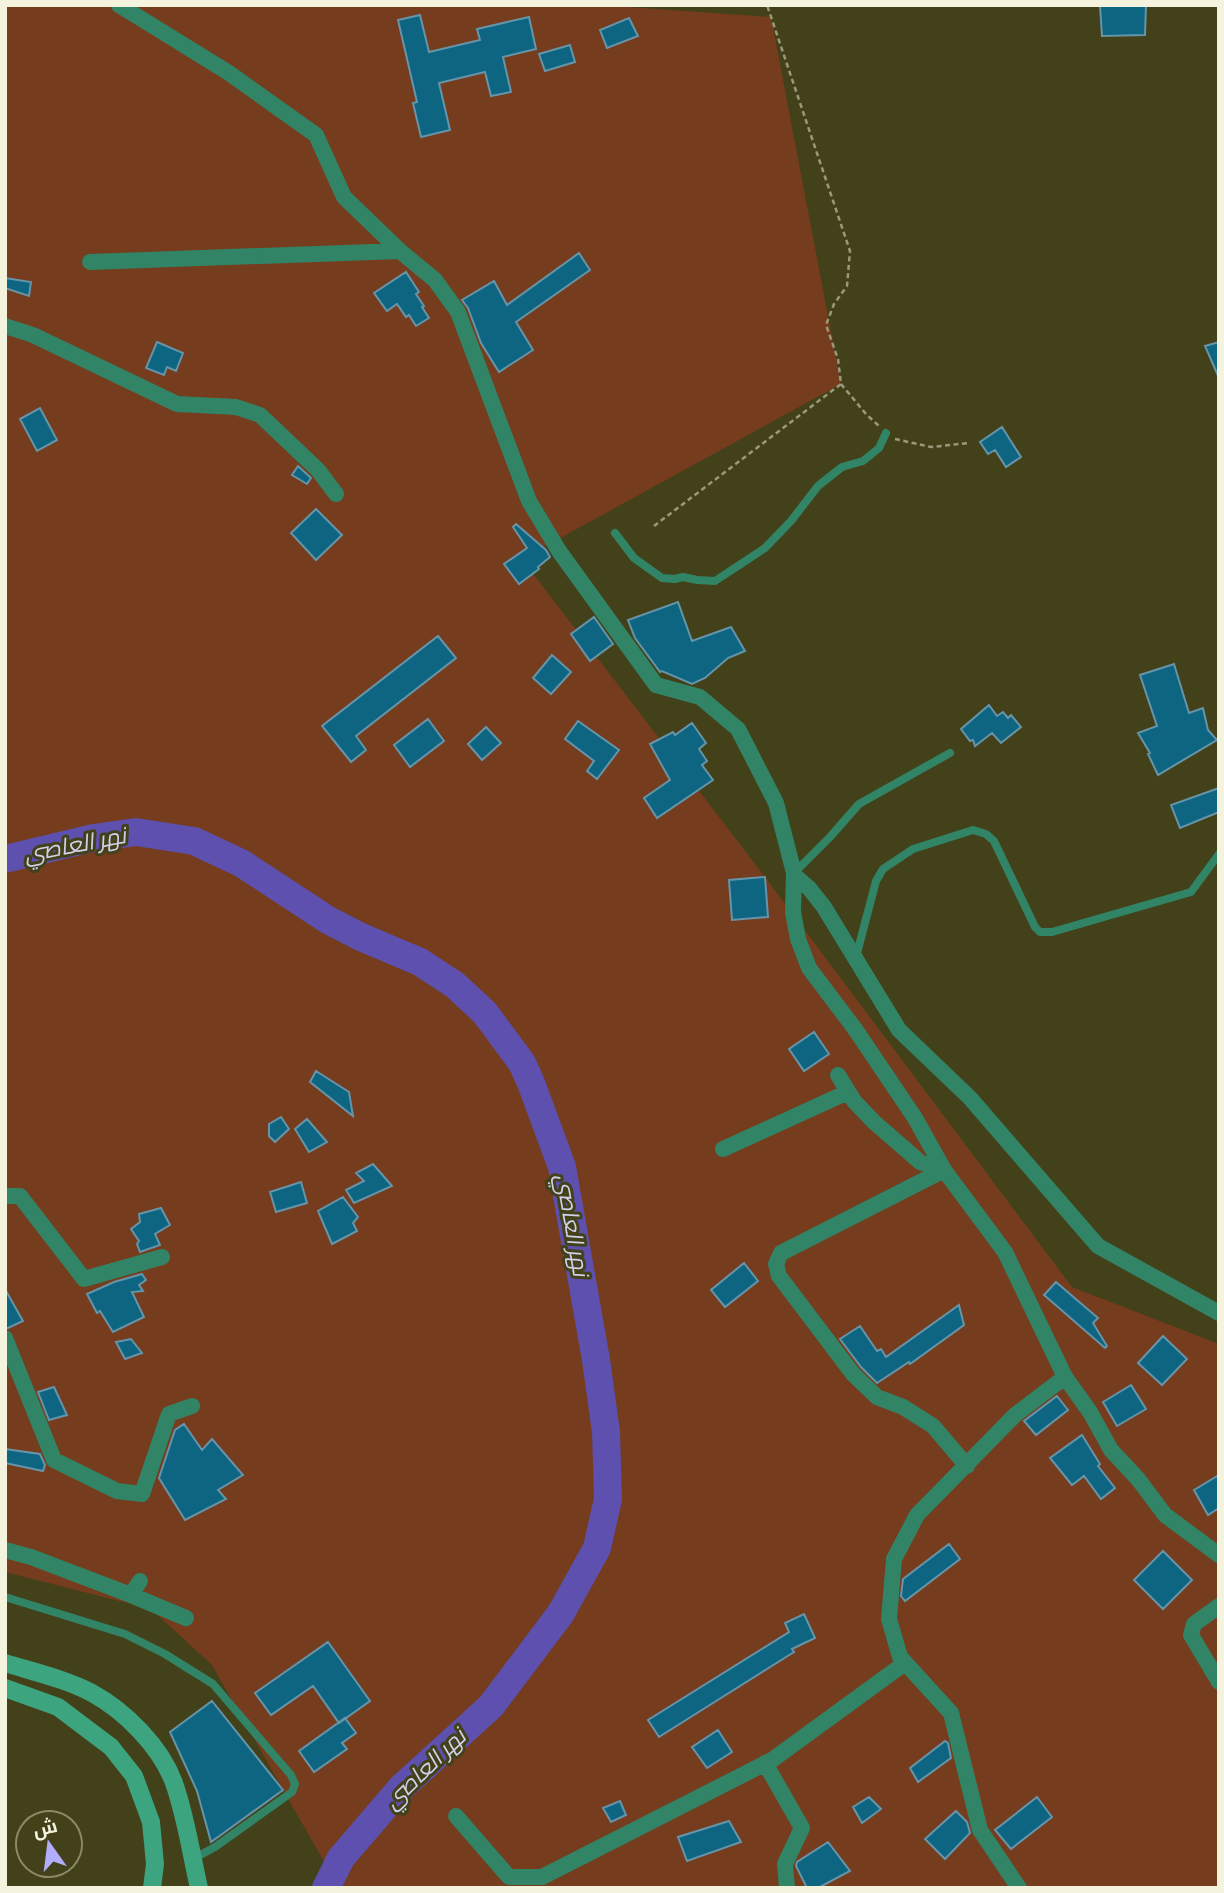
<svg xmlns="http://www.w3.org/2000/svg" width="1224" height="1893" font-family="'Source Sans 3',Cairo,sans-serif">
<rect width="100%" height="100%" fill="#43411a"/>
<path fill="#753c1e" d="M5 5H599L771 17 841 384 522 559 765 877 1072 1287 1219 1344V1888H339L212 1665 151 1609 5 1572Z"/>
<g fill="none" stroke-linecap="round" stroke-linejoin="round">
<path stroke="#5d50ae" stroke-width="28" d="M5 859 93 838 136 832 194 841 241 863 328 920 361 937 420 962 455 985 485 1013 522 1063 531 1083 562 1167 596 1360 606 1432 608 1499 597 1548 561 1613 491 1706 402 1787 341 1858 326 1888"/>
</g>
<path fill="#0e6581" stroke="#6694a8" stroke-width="2" d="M1100 5H1146L1145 35 1102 36Z
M420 15 429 52 480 40 477 29 529 17 536 49 503 57 511 92 491 96 485 72 439 83 450 130 421 137 413 103 417 102 398 20Z
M629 18 638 36 607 48 600 30Z
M570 45 575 62 545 71 539 54Z
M579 253 590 270 516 322 533 350 499 372 481 343 468 308 462 300 494 281 507 305Z
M406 272 419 292 416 294 424 306 422 307 429 318 416 326 409 315 406 317 397 304 387 311 374 293Z
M5 278 31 282 29 296 5 288Z
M157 342 183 353 176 371 167 367 164 375 146 368Z
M1219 342V378L1205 346Z
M40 408 57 440 37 451 20 419Z
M1002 427 1021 457 1006 467 995 450 988 454 980 442Z
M298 466 311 478 307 484 292 475Z
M316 509 342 535 316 560 291 533Z
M516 524 546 550 550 557 538 567 539 569 519 584 504 564 527 548 513 527Z
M678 602 692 641 731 627 745 651 728 658 705 678 692 684 662 671 660 672 635 638 628 620Z
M594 617 613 644 590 661 571 634Z
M438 636 456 658 356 736 366 750 351 762 322 726Z
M552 655 571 672 551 694 533 678Z
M1174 664 1189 713 1203 708 1208 730 1217 740 1158 775 1148 754 1150 753 1138 733 1157 726 1140 675Z
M989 705 997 716 1003 712 1008 718 1011 715 1021 727 1001 743 992 733 975 746 973 740 970 741 961 729Z
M428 719 444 741 410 767 394 745Z
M578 721 619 750 597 779 587 771 594 761 565 739Z
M692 723 706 743 699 749 707 761 702 765 713 780 657 818 644 798 670 780 650 744 673 732 675 735Z
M486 727 501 743 482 760 468 744Z
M1219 788V812L1180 828 1171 805Z
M765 877 768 917 732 920 729 880Z
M814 1032 829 1054 804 1071 789 1049Z
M316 1071 349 1092 353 1116 310 1082Z
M281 1117 289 1129 275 1142 269 1136V1124Z
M307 1119 327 1142 309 1152 295 1129Z
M373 1164 392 1186 354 1203 346 1190 364 1181 356 1173Z
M301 1182 307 1203 276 1212 270 1192Z
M343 1197 358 1217 353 1223 357 1231 332 1244 318 1211Z
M161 1208 170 1225 155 1234 160 1245 140 1252 137 1244 139 1241 131 1229 140 1222 139 1214Z
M744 1263 758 1281 725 1307 711 1290Z
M142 1274 146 1280 139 1285 143 1291 132 1292 144 1317 113 1332 100 1311 97 1313 87 1294 114 1282Z
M1056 1282 1098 1318 1093 1323 1107 1346 1105 1348 1044 1295Z
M5 1289 23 1321 8 1328H5Z
M959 1305 964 1325 910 1364 909 1362 877 1383 861 1367 840 1339 860 1326 877 1351 881 1349 886 1357Z
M1163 1336 1187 1359 1162 1385 1138 1363Z
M131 1339 142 1353 125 1359 116 1342Z
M1131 1385 1146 1409 1117 1426 1103 1402Z
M54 1387 67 1415 49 1420 38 1392Z
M1057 1396 1068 1410 1036 1435 1024 1421Z
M184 1424 202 1450 212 1439 243 1475 218 1490 226 1499 185 1520 159 1478 175 1430Z
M1082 1435 1100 1464 1098 1466 1115 1488 1101 1499 1084 1476 1072 1485 1050 1458Z
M5 1449 40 1454 45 1465 43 1471 5 1463Z
M1219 1475V1508L1208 1515 1194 1490Z
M949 1544 960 1559 905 1601 901 1596 903 1579Z
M1163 1551 1192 1580 1163 1609 1134 1580Z
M804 1614 815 1638 792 1649 794 1652 659 1737 648 1720 789 1632 785 1623Z
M328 1642 370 1701 339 1723 313 1686 271 1715 255 1693Z
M212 1701 283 1790 211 1842 197 1791 170 1732Z
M345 1718 356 1733 342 1743 347 1749 314 1772 299 1751Z
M718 1730 732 1752 707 1768 692 1747Z
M945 1741 948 1743 951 1758 918 1782 910 1768Z
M869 1797 881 1809 862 1823 853 1807Z
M1037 1797 1052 1817 1011 1849 995 1830Z
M620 1801 626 1815 611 1822 603 1808Z
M956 1811 967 1822 970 1833 945 1859 925 1839Z
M729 1821 741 1842 687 1861 678 1837Z
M828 1842 850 1871 818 1888H807L796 1866 797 1862Z"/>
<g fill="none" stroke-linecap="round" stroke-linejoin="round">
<path stroke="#9a997a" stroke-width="2.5" stroke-dasharray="5 3.5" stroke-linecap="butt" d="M841 384 866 414 879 426
M895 439 931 447 969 443
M654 526 841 384 838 359 826 325 834 304 847 286 850 251 767 5"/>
<path stroke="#328466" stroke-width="8" d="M615 533 634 558 662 578 675 579 683 577 697 580 715 581 765 548 791 521 818 486 842 467 863 461 879 448 886 433
M794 873 830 837 859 804 950 753
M856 957 876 881 883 869 913 849 973 830 986 834 994 841 1035 927 1040 932H1052L1191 892 1219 854
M5 1597 125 1634 165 1654 213 1684 291 1775 295 1784 292 1792 215 1847 193 1859"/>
<path stroke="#328466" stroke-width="16" d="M119 5 229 73 316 135 344 197 400 251 435 280 458 312 529 501 559 551 656 685 700 697 738 729 776 803 794 873 793 912 798 939 809 968 855 1029 915 1118 944 1170 1005 1252 1065 1377 1090 1412 1111 1450 1138 1479 1165 1515 1219 1555
M90 262 400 251
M5 326 33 335 177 404 236 407 260 415 318 470 336 494
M794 875 809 888 824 907 899 1030 970 1098 1098 1246 1219 1313
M838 1075 854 1101 874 1122 920 1162 944 1170
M723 1149 848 1092
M944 1170 781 1253 776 1264 779 1276 853 1374 877 1397 903 1407 933 1426 967 1466
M5 1196H20L84 1279 162 1257
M5 1338 54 1460 117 1491 142 1494 169 1414 192 1406
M5 1550 31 1557 131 1595 140 1581
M131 1595 186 1618
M1219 1606 1194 1624 1191 1635 1219 1682
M765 1763 802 1828 785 1864 787 1888
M456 1816 509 1877H542L772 1760 905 1663
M1019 1888 980 1830 951 1713 900 1657 889 1619 894 1559 917 1515 1015 1415 1065 1377"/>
<path stroke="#3ca47f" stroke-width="18" d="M5 1663C34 1672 65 1679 92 1693 125 1711 161 1747 174 1783 186 1817 191 1853 199 1888
M5 1688 58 1707 111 1747 134 1776 151 1822 155 1864 152 1888"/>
</g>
<g text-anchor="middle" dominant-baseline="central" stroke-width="6" stroke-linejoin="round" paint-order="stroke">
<g font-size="23" font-style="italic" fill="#d0d0e9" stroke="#43411a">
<text transform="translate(75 845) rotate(-11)">نهر العاصي</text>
<text transform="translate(572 1225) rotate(80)">نهر العاصي</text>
<text transform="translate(425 1769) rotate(-44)">نهر العاصي</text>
</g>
</g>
<rect width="1224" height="1893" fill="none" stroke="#f4f4de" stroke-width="14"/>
<g transform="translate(49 1844) rotate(346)"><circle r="33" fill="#43411a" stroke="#8a8968" stroke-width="2"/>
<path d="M0-5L12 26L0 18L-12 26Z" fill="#b2adfa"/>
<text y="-10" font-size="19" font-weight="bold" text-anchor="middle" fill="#f4f4de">ش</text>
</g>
</svg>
